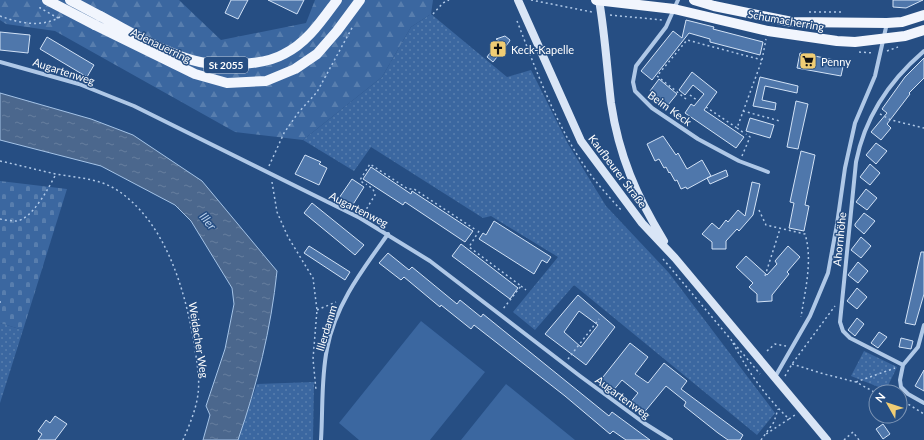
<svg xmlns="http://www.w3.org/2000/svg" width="924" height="440" font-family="Lato,sans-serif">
<defs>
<pattern id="green-dots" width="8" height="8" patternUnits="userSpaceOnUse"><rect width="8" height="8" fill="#3b67a0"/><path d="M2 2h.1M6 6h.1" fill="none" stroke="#587eae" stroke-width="1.8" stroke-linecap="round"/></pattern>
<pattern id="forest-firs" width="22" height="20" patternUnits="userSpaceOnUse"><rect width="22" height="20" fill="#3b67a0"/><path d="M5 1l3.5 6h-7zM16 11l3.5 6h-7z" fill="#587eae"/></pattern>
<pattern id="cemetery-stones" width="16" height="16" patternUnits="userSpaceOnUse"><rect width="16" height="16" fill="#3b67a0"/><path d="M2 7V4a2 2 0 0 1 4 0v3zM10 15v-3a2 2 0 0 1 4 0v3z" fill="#587eae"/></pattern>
<pattern id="water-ripples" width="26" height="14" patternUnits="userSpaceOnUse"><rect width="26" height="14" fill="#4b678d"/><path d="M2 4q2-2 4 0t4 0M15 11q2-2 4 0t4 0" fill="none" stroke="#667e9e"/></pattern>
</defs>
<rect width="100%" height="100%" fill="#264e83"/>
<path fill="url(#green-dots)" d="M431 14 507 77 531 70 568 144 606 206 669 273 775 413 757 435 574 285 535 330 513 312 558 257 491 216 483 218 371 147 354 171 303 140 382 77 411 27Z
M0 323 23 330 0 403Z
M864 351 897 367 886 390 851 376Z
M314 382 313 440H238L257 384Z"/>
<path fill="url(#forest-firs)" d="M0 0H179L221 40 306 23 315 0H433L431 14 411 27 382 77 303 140 235 132 55 31 6 24 0 20Z"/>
<path fill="url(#cemetery-stones)" d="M0 181 67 189 23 330 0 323Z"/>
<path fill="#3b67a0" d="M421 321 485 372 430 440H359L339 423Z
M506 384 575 440H461Z"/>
<path fill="url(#water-ripples)" stroke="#a4c3e7" d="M0 93 91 119 133 135 202 181 277 271C271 329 257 385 238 440H203L210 415 206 406 225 349 234 304 232 288 191 221 175 205 101 166 0 140Z"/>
<path fill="#4f77ab" stroke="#d2e2f6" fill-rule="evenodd" d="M231 0H248L238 19 225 13Z
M268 0H304L297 14Z
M893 0H923L906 8 893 7Z
M686 20 714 27 713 29 763 42 760 55 710 42V39L689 33 652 80 641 71 673 31 682 38Z
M0 32 30 35 28 53 0 50Z
M505 36 510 40 509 42 493 62 487 57 499 41 496 39Z
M47 37 94 65 87 77 40 49Z
M800 53 844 62 841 76 797 68Z
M924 58V78L909 93 910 94 887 124 891 128 881 140 871 132 887 113 882 109 905 77Z
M692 72 717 92 704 110 744 137 736 148 685 113 691 104 694 106 704 94 693 85 685 95 679 90Z
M760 77 798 86 797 93 765 86 762 100 776 103 775 110 753 106Z
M659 79 677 94 668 105 650 91Z
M796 101 808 104 798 149 787 147Z
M750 118 774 125 770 138 746 131Z
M663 136 676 155 678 153 687 169 702 160 711 176 687 189 686 187 681 189 677 180 675 181 670 172 669 173 666 167 664 168 659 159 655 161 647 144Z
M876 143 887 151 876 164 866 155Z
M801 151 815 155 805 205 809 206 804 231 789 228 794 203 790 202Z
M305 155 321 162 319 164 327 168 319 185 295 174Z
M870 164 880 173 870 185 860 177Z
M371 167 411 194 412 191 473 231 465 242 405 202 403 205 363 179Z
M726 170 728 176 710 184 707 178Z
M352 179 364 187 352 206 339 198Z
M752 182 760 184 753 215 739 231 737 229 726 241V249H712V242L702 234 712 223 719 229 726 220 728 222 738 210 745 216Z
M866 189 877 198 867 210 856 202Z
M312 203 364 245 355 255 304 213Z
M864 213 875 221 864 234 855 226V224Z
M494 221 551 257 547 263 542 260 534 274 479 239 483 233 486 235Z
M861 237 871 246 861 258 851 250Z
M461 244 518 288 510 299 452 256Z
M309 246 350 272 345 280 304 253Z
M788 246 800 257 787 272 789 274 772 295V301L757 302V294L749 287 753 283 736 267 746 256 767 275 777 264 775 261Z
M921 252H924V294L915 325 905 323Z
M388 253 409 270 412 267 457 304 460 300 481 317 483 314 609 416 612 412 650 440H626L613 431 610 434 565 396 474 325 471 329 441 305 440 307 404 277 401 280 379 263Z
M858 262 868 271 858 283 848 275Z
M857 288 867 297 857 309 847 301Z
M578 295 615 327 586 365 545 334ZM579 311 598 325 581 347 564 332Z
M857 318 864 324 855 336 848 330Z
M879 332 887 337 878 348 871 343Z
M901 338 913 341 911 349 899 347Z
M630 343 648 357 635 374 648 383 664 363 687 381 681 389 743 435 740 440H728L718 433 684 406 686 402 666 386 642 415 629 404 638 393 622 380 612 392 599 382Z
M924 370V391L915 386Z
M55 416 67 424 55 440H38L42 434 38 431 46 420 50 423Z
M883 424 890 434 883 439 876 429Z"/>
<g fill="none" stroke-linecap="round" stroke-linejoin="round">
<path stroke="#afc8e7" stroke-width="1.5" stroke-dasharray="2 3" stroke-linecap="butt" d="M531 0 592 12
M40 7V8L58 18
M809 12H843
M433 14 443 3 449 0
M610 15 662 20
M0 16C19 23 41 28 60 17
M517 21C537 72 556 126 588 171 598 185 610 198 622 211
M887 51 898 47
M859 52 873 53
M690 95 698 101
M686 99 657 76 687 40 762 60
M706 107 737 128 762 60 766 39
M743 111 780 121
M880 114 891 120 924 128
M737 128 744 133
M742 156 750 137 746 134
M0 161C19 165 37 170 56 174 77 178 98 178 117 190 167 223 186 293 195 349 197 363 200 380 198 394 196 410 189 426 183 440
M269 166 284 133 298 113 317 92 353 26
M272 182 277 212 288 237 313 278 317 310 313 359 316 390
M363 183 360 180 370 164 408 189H414L476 230
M759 210 766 225 805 234C813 260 805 291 801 317
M364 213 375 195 373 189 366 184
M0 219C5 220 11 221 16 221 32 220 49 187 56 174
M479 231 469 247 521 286 503 309
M663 259 760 374
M765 276 780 229
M521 286 526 290
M0 302H1
M317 310 336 302
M733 343C748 372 766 397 789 419L766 434
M767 351 775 344 786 346
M568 359 599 319
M792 364 824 374 856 382 876 393
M785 376 792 364 835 306
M856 382 895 368
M900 399 924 414
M789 419 795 415
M761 440 774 422 778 409
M844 440 853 432 859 440"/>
<path stroke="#afc8e7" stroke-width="4" d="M678 0 666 27 636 66 633 82 635 91 652 108 698 139 739 161 768 172
M0 62 79 84 134 106 360 218 430 261 580 376 644 423 671 440
M924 325 918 347 903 365 900 380 901 387 908 394 924 403
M903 365 850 338 843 331 840 322 856 162C865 116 889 81 924 51
M775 377 810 316 828 273 837 224 845 168 855 123 875 76 887 23
M321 440C323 410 321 378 327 349 335 305 363 269 388 234"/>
<path stroke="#d9e5f6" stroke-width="8" d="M518 0 581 141 642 223 675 258 827 440
M599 0C605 34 607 69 611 103 619 156 636 195 664 241"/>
<path stroke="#f1f5fd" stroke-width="10" d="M596 0 674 9 768 31 837 41 855 42 905 36 924 30
M694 0 714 6 792 22 887 23 902 22 924 15
M100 16C129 31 168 55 200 62 214 65 229 64 243 64 256 63 272 61 284 54 307 43 322 20 337 0
M95 25 195 74 227 83 266 81 295 69 317 54 337 31 360 0"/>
<path stroke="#f1f5fd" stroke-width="10" d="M47 0 95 25
M70 0 100 16"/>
</g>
<defs>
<g id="church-square" transform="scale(0.9)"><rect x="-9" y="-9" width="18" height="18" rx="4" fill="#f0cd74" stroke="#264e83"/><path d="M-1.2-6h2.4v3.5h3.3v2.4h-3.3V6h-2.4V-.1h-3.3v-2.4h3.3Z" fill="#111"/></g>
<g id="supermarket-square" transform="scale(0.9)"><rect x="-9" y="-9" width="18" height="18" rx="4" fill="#f0cd74" stroke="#264e83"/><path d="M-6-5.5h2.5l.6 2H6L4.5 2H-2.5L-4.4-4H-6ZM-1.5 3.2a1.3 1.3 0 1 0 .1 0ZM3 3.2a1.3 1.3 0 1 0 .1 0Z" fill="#111"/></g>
</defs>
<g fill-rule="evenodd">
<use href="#church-square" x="498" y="49"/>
<use href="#supermarket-square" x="808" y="61"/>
</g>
<g text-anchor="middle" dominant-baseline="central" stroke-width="3" stroke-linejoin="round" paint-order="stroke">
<rect fill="#264e83" stroke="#becada" stroke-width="1" x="204" y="57" width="44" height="16" rx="3"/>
<g font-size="10" font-weight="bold" fill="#fff">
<text x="226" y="65">St 2055</text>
</g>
<g font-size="11" fill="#fff" stroke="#264e83">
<text transform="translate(786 20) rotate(10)">Schumacherring</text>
<text transform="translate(161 45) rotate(26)">Adenauerring</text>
<text transform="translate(64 71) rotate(18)">Augartenweg</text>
<text transform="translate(670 108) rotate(36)">Beim Keck</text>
<text transform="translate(618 171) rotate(53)">Kaufbeurer Straße</text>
<text transform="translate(359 209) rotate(27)">Augartenweg</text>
<text transform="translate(839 239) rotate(-84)">Ahornhöhe</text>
<text transform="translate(326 328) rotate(-73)">Illerdamm</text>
<text transform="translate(199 340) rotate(81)">Weidacher Weg</text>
<text transform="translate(623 397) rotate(36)">Augartenweg</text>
</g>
<g font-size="11" fill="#fff" stroke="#264e83" text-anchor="start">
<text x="511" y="49">Keck-Kapelle</text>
<text x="821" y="61">Penny</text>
</g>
<g font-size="12" font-style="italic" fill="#bbd2ee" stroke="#264e83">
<text transform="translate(208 221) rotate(50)">Iller</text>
</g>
</g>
<g transform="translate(888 404) rotate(309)"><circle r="19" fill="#264e83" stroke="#7d95b5"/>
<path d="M0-3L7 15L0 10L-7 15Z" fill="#f0cd74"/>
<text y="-6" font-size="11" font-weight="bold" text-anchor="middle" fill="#ffffff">N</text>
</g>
</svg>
